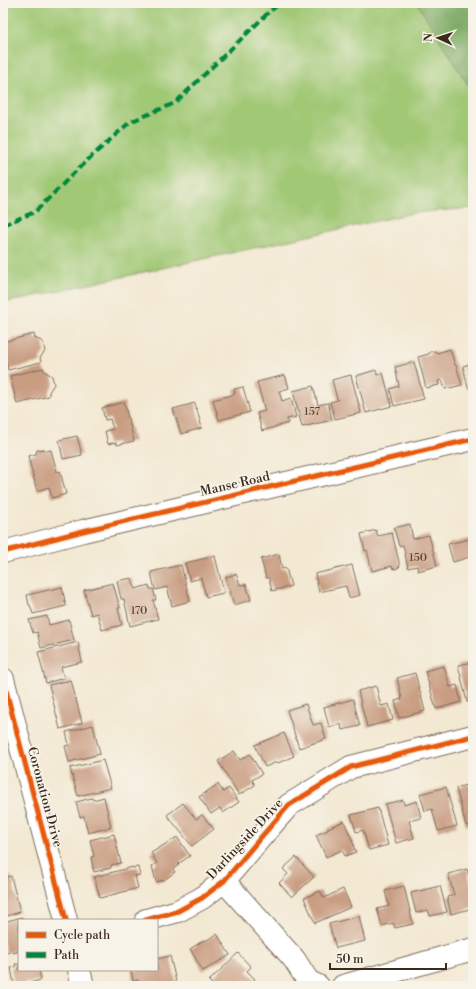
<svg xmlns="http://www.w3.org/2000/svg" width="476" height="989" font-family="'Libre Bodoni',serif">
<rect width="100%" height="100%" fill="#f7f3e8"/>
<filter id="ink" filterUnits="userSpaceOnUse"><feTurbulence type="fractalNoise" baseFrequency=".025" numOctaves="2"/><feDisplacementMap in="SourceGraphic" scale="8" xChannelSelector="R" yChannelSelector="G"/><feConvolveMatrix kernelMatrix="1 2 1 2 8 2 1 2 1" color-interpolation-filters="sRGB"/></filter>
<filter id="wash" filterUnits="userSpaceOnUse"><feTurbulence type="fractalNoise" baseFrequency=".012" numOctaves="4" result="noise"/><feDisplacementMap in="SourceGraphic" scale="16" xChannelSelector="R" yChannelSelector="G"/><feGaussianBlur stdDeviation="0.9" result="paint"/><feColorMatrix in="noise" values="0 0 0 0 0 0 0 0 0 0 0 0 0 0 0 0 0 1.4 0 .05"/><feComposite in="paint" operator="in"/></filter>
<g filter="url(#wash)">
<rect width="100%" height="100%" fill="#f3e8d2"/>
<path fill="#a0c874" stroke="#6e7949" d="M3 3H473V208L413 213 3 303Z"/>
<path fill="#80ac66" stroke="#5e6b42" d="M417 3H473V93Z"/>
<g id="blocks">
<path fill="#c99d82" d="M34 334 35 338 43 342 45 351 40 358 41 362 8 370 3 351V342Z
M450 349 455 365H456L462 385 445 389 442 380 438 381 439 385 426 388 418 357 429 354 430 352 435 351 437 353Z
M414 362 424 399 394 406 390 389 399 386 395 367Z
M473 363V386L468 388 463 366Z
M43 368 44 371 52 376 54 384 49 392V396L17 404 10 376Z
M376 370 377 375 383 373 392 406 366 413 356 376Z
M285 375 289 388 279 391 282 401 291 398 296 417 287 419 288 423 262 431 257 413 265 411 257 382Z
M351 375 361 413 335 419 330 402 338 400V399H337L332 380Z
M313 386 318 405 328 403 332 420 302 427 293 391Z
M243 387 250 412 219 420 213 400 235 394 234 389Z
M124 402 134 441 117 445 116 442 108 444 105 431 113 429 110 419 105 420 102 408Z
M195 403 202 428 181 434 173 409Z
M77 436 82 455 63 459 59 440Z
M44 449 47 451 51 450 57 472 60 471 66 494 52 498 49 487 37 491 28 456 36 454 37 450Z
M410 524 413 539 429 535 437 566 418 571 417 566 408 568 403 545 399 546 394 528Z
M376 530 378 536 392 533 400 566 398 568 395 569 392 568V566L372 571 367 550 365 551 361 534Z
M473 538V556L453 562 448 544Z
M279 554 282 569 286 568 291 586 272 591 269 578H266L261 559Z
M215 556 224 593 206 597 201 578 190 581 185 563Z
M181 565 190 601 172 606 167 587 155 590 151 572Z
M352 565 360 595 349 598 346 586 319 592 315 574Z
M236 574 240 585 246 584 251 600 234 605 226 577Z
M132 578 135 589 149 585 150 589H153L156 600H153L158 619 130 626 124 599H121L117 581Z
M113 583 120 608H118L122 625 102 630 97 613 91 615 84 590Z
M62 587 66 606 33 614 30 605H29L27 595Z
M47 616 49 625 69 620 74 640 41 648 37 632 33 633 29 620Z
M78 642 82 662 61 667 64 678 46 683 38 652Z
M473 662V701L467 702 458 665Z
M444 666 450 687 457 685 461 702 436 709 425 671Z
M415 673 425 711 399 718 395 701 402 699 397 678Z
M71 680 82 723 60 729 49 685Z
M376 686 381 706 389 704 393 720 367 727 358 691Z
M353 699 360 726 342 730 341 724 329 727 324 707Z
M306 704 313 725 321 723 326 739 299 748 287 710Z
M93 725 100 754 69 762 65 746 69 745 66 732Z
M284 733 294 756 278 763 277 762 265 767 255 745Z
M234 751 240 760 250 754 262 774 252 780 255 785 239 795 218 761Z
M103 760 111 788 78 796 70 768Z
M473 783V824L466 826 456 788Z
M218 784 223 792 229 788 239 802 223 813 220 808 211 814 199 797Z
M446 787 457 826 438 831 432 809 425 811 420 794Z
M104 797 111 827 88 833 84 816 80 817 76 802 92 798 93 800Z
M403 800 404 805 417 801 421 818 409 821 414 838 396 843 385 804Z
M183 803 196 819 202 815 214 829 192 846 167 815Z
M378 808 388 845 369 850 363 830 356 832 351 815Z
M344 821 354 845H353L356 852 345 856 342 850 326 857 316 835 328 830V828Z
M114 834 121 863 111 865V868L94 872 91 857 94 856 90 840Z
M177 837 190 856 178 864 179 865 173 869 175 872 164 880 156 882 152 866 157 863 151 853Z
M296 857 314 877 292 897 279 883 288 874 283 869Z
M133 867V868L138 867 140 875 135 876 138 888 100 898 94 877Z
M467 869 473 891V908L451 914 447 897 454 895 448 874Z
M11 876 20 912 3 917V878Z
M404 886 413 924 395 928 393 923 382 926 377 909 389 906 385 891Z
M440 886 447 912 430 916 428 910 416 913 411 893Z
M343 889 351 907 315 923 304 898 320 891 324 898Z
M359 916 365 941 336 948 329 924Z
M22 917V920H19V951L13 953V951L6 953 3 942V922Z
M217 934 230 955 203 971 190 949 204 940 205 941Z
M238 953 251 967 247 971 255 979 248 986H237L234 983 231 986H214L209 981Z
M170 956 177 986H140L138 980 133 981 131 970H157V959Z
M15 964H19V970H39L41 980 20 985V984L14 985 11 968 16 967Z"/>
</g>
</g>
<g filter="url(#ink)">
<use href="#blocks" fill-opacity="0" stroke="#7b6c5d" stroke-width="1"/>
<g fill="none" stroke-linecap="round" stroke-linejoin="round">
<g stroke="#7b6c5d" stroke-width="24">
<path id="minor" d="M3 552 83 531 473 439
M3 679 66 920
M224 881 294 959 308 981 318 986
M146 920 178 911 202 898 224 881 262 836 289 805 351 767 473 736
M79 970 83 986
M343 986 473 949"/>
</g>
<use href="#minor" stroke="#fff" stroke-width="22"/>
<path stroke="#00873e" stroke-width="4" stroke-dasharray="8 4" stroke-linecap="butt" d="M3 225 35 212 81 166 130 122 175 103 269 12 280 3"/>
<g stroke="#f7f3e8" stroke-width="8">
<path id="cycleway" d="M3 552 83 531 473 439
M3 679 66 920
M146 920 178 911 202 898 224 881 262 836 289 805 351 767 473 736"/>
</g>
<use href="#cycleway" stroke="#e8590c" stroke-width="5"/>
</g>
</g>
<g text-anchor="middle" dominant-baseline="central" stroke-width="3.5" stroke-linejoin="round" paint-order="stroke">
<g font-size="11" fill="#5e4737">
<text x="312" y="412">157</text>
<text x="418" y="558">150</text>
<text x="139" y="611">170</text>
</g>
<g font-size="13" fill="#3b2a1e" stroke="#f7f3e8">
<text transform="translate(235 484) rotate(-13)">Manse Road</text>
<text transform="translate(45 797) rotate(75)">Coronation Drive</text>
<text transform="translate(245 839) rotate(-47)">Darlingside Drive</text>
</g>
</g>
<rect width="476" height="989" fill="none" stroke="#f7f3e8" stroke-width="16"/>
<rect x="18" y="919" width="140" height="52" fill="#f7f3e8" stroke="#aca397"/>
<rect x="26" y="932" width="20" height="6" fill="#e8590c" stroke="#aca397"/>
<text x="54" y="939" font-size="12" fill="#3b2a1e">Cycle path</text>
<rect x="26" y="952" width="20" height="6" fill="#00873e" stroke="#aca397"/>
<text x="54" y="959" font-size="12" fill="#3b2a1e">Path</text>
<g transform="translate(438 38) rotate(273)" stroke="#f7f3e8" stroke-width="3" paint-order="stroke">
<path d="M0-3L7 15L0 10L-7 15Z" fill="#3b2a1e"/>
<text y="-6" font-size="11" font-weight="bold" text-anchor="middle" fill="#3b2a1e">N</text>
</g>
<path d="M330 963v6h116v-6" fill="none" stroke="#3b2a1e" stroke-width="2"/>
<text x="336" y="963" font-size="12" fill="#3b2a1e" stroke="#f7f3e8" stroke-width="3" paint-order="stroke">50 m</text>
</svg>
